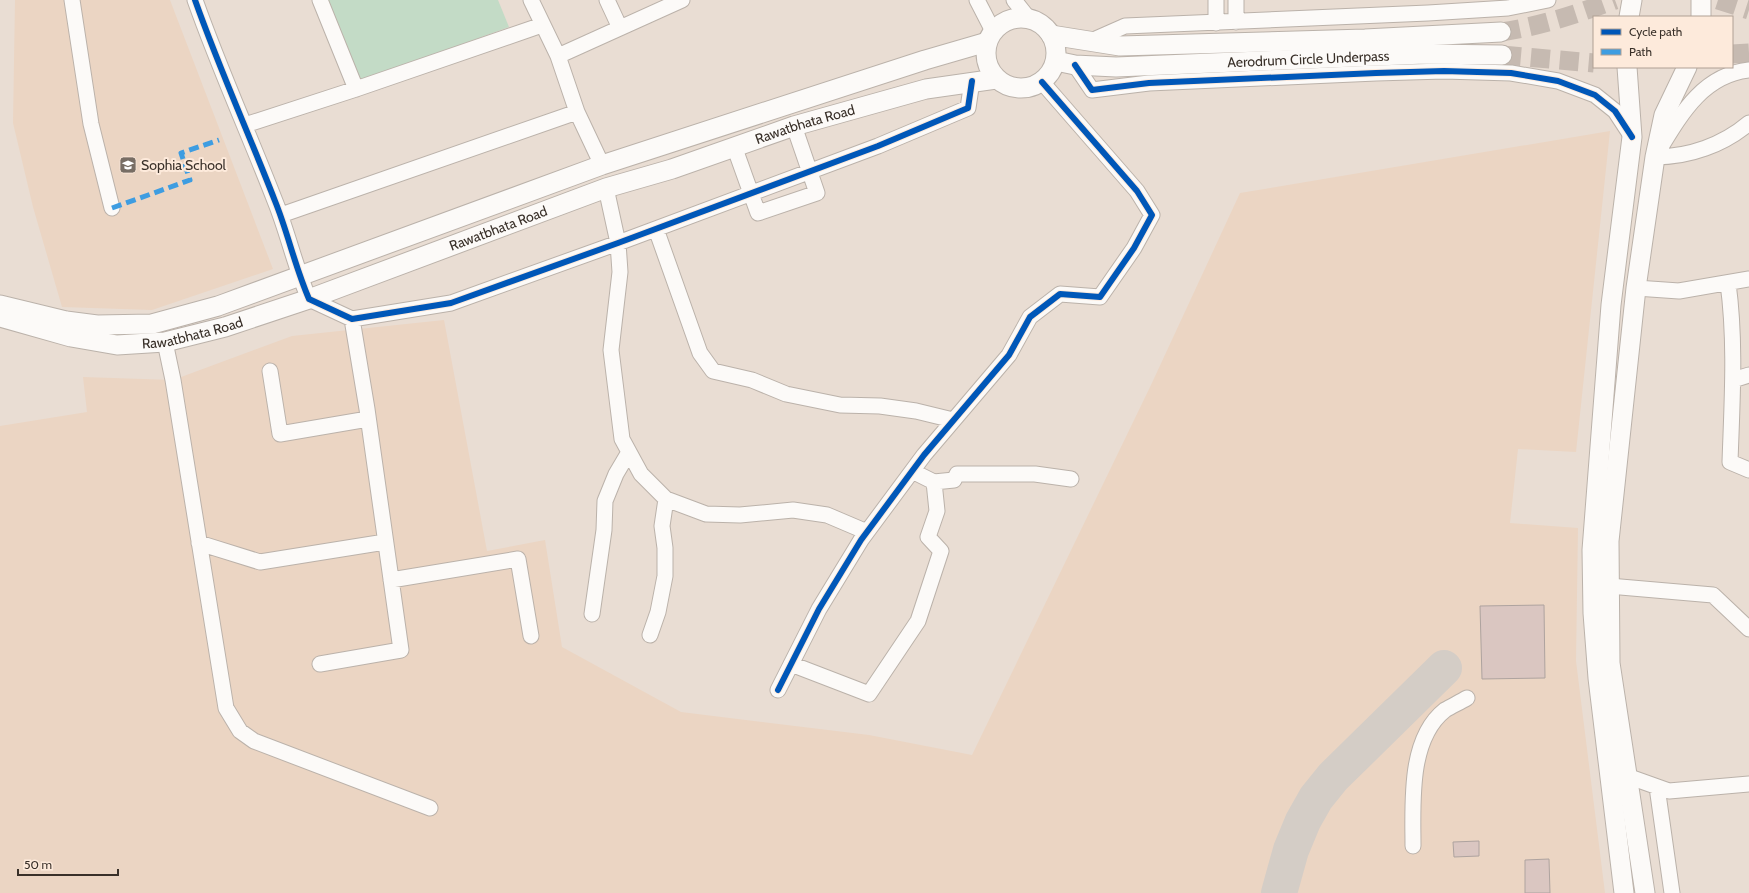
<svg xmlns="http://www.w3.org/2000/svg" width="1749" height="893" font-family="Cabin,sans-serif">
<rect width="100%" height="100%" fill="#e9ddd3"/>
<path fill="#ebd5c3" d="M15 0H170L273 269 152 310 62 307 33 207 13 123Z
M1610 131 1576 452 1518 449 1510 523 1578 528 1576 661 1605 893H0V426L87 412 83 377 173 380 292 336 444 320 487 551 545 540 562 647 681 712 869 735 972 755 1151 385 1240 193Z"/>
<path fill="#c3dbc6" d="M327 0H498L509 27 359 82Z"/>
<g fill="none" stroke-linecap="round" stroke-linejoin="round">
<path stroke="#d4cdc6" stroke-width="36" d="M1279 893 1291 850 1303 821 1316 798 1333 777 1444 668"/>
</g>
<path fill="#dac6c1" stroke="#aea39f" d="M1544 605 1545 678 1482 679 1480 606Z
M1479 841V856L1454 857 1453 842Z
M1549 859 1550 893H1525V860Z"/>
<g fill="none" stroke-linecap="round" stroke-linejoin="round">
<path stroke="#c6bab1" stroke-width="19" stroke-dasharray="19 10" stroke-linecap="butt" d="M1718 0 1749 10
M1501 32C1541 26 1577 14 1615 0
M1732 54 1749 53
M1502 55 1594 63"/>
<g stroke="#bbb2aa" stroke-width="17">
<path id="minor" d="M72 0 91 124 112 208
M195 0C219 68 249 134 275 201 288 233 295 267 309 299L352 319 451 303 618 243 878 146 968 108 972 81
M320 0 356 89
M531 0 558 56 577 112 602 165
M607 0 620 28
M977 0 993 31
M1014 0 1029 19
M1216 0V23
M1236 0V22
M1091 41 1125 26 1428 13 1508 8 1548 0
M558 56 682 0
M1075 65 1092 90 1149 83 1376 73 1444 71 1511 73 1558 81 1595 95 1615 111 1632 137
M245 125 356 89 542 25
M734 146 758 213 817 193 794 126
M1659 150C1681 114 1703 75 1749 70
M1655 157C1689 157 1723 145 1749 123
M606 188 618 243 620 272 611 350 622 439 641 474 666 499 706 514 740 515 793 510 827 515 867 532
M281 215 577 112
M656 229 700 353 713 371 752 380 786 394 840 405 880 406 916 411 953 420
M1728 283C1736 342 1732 402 1730 462L1749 470
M1636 288 1679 291 1749 279
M165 342 173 380 226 708 240 731 254 741 430 808
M270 371 280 434 368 419
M1733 380 1749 375
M912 471 934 482 954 480 957 474H1035L1071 479
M199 543 260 562 385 542
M391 580 518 559 531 636
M1609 586 1713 595 1749 629
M592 614 604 530 605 501 616 474 629 452
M650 635 658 612 665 576V548L662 526 666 499
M320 664 401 650 367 409 352 319
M791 664 869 694 918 621 941 551 928 537 937 511 934 482
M778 690 819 609 861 540 924 455 1009 355 1030 317 1060 294 1100 297 1134 248 1152 215 1137 191 1042 82
M1627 776 1669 791 1749 784
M1657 787 1672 893
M1413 846C1413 804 1408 739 1445 710 1452 706 1460 702 1467 698"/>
</g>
<g stroke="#bbb2aa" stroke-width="21">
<g id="major">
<path d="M1629 17 1632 0"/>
<path d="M1701 17V0"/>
<circle cx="1021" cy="53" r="35"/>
<path d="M1051 35 1120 46 1365 39 1501 32"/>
<path id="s1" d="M1056 61 1075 65 1116 67 1424 54 1502 55"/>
<path d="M0 305 66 321 97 325 152 324 218 306 602 165 925 60 987 42"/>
<path id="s2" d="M0 317 71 337 117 345 165 342 225 327 309 299 606 188 672 169 794 126 926 89 996 79"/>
<path d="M1624 893 1598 678 1593 613 1592 550 1611 305 1632 137 1627 67"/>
<path d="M1645 893 1610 663 1609 541 1636 288 1655 157 1664 115 1687 67"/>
</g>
</g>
<use href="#minor" stroke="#fcfaf8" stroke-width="15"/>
<use href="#major" stroke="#fcfaf8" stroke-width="19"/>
<path stroke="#3e9de1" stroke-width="5" stroke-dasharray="10 5" stroke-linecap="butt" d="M112 208 190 180 181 153 219 140"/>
<g stroke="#fdeadb" stroke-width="8">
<path id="cycleway" d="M195 0C219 68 249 134 275 201 288 233 295 267 309 299L352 319 451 303 618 243 878 146 968 108 972 81
M1075 65 1092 90 1149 83 1376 73 1444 71 1511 73 1558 81 1595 95 1615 111 1632 137
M778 690 819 609 861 540 924 455 1009 355 1030 317 1060 294 1100 297 1134 248 1152 215 1137 191 1042 82"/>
</g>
<use href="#cycleway" stroke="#0057b8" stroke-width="6"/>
</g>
<defs>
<g id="school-square" transform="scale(0.9)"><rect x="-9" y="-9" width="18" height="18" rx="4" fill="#776d64" stroke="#fdeadb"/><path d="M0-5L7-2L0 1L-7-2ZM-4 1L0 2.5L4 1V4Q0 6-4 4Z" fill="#fff"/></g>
</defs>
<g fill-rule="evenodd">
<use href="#school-square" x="128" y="165"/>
</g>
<g text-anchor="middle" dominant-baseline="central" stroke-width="4" stroke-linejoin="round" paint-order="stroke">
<g font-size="14" fill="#393029" stroke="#fdeadb">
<text stroke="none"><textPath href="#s1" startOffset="253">Aerodrum Circle Underpass</textPath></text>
<text stroke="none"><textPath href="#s2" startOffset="845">Rawatbhata Road</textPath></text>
<text stroke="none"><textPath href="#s2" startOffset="521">Rawatbhata Road</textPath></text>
<text stroke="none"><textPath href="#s2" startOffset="197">Rawatbhata Road</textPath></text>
</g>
<g font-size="14" fill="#393029" stroke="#fdeadb" text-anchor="start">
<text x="141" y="165">Sophia School</text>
</g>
</g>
<rect x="1593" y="16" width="140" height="52" fill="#fdeadb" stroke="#afa094"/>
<rect x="1601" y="29" width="20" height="6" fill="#0057b8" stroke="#afa094"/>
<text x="1629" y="36" font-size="12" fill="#393029">Cycle path</text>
<rect x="1601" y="49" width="20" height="6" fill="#3e9de1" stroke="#afa094"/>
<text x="1629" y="56" font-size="12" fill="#393029">Path</text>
<path d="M18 869v6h100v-6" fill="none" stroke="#393029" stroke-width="2"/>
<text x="24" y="869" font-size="12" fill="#393029" stroke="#fdeadb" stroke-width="3" paint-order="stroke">50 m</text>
</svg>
